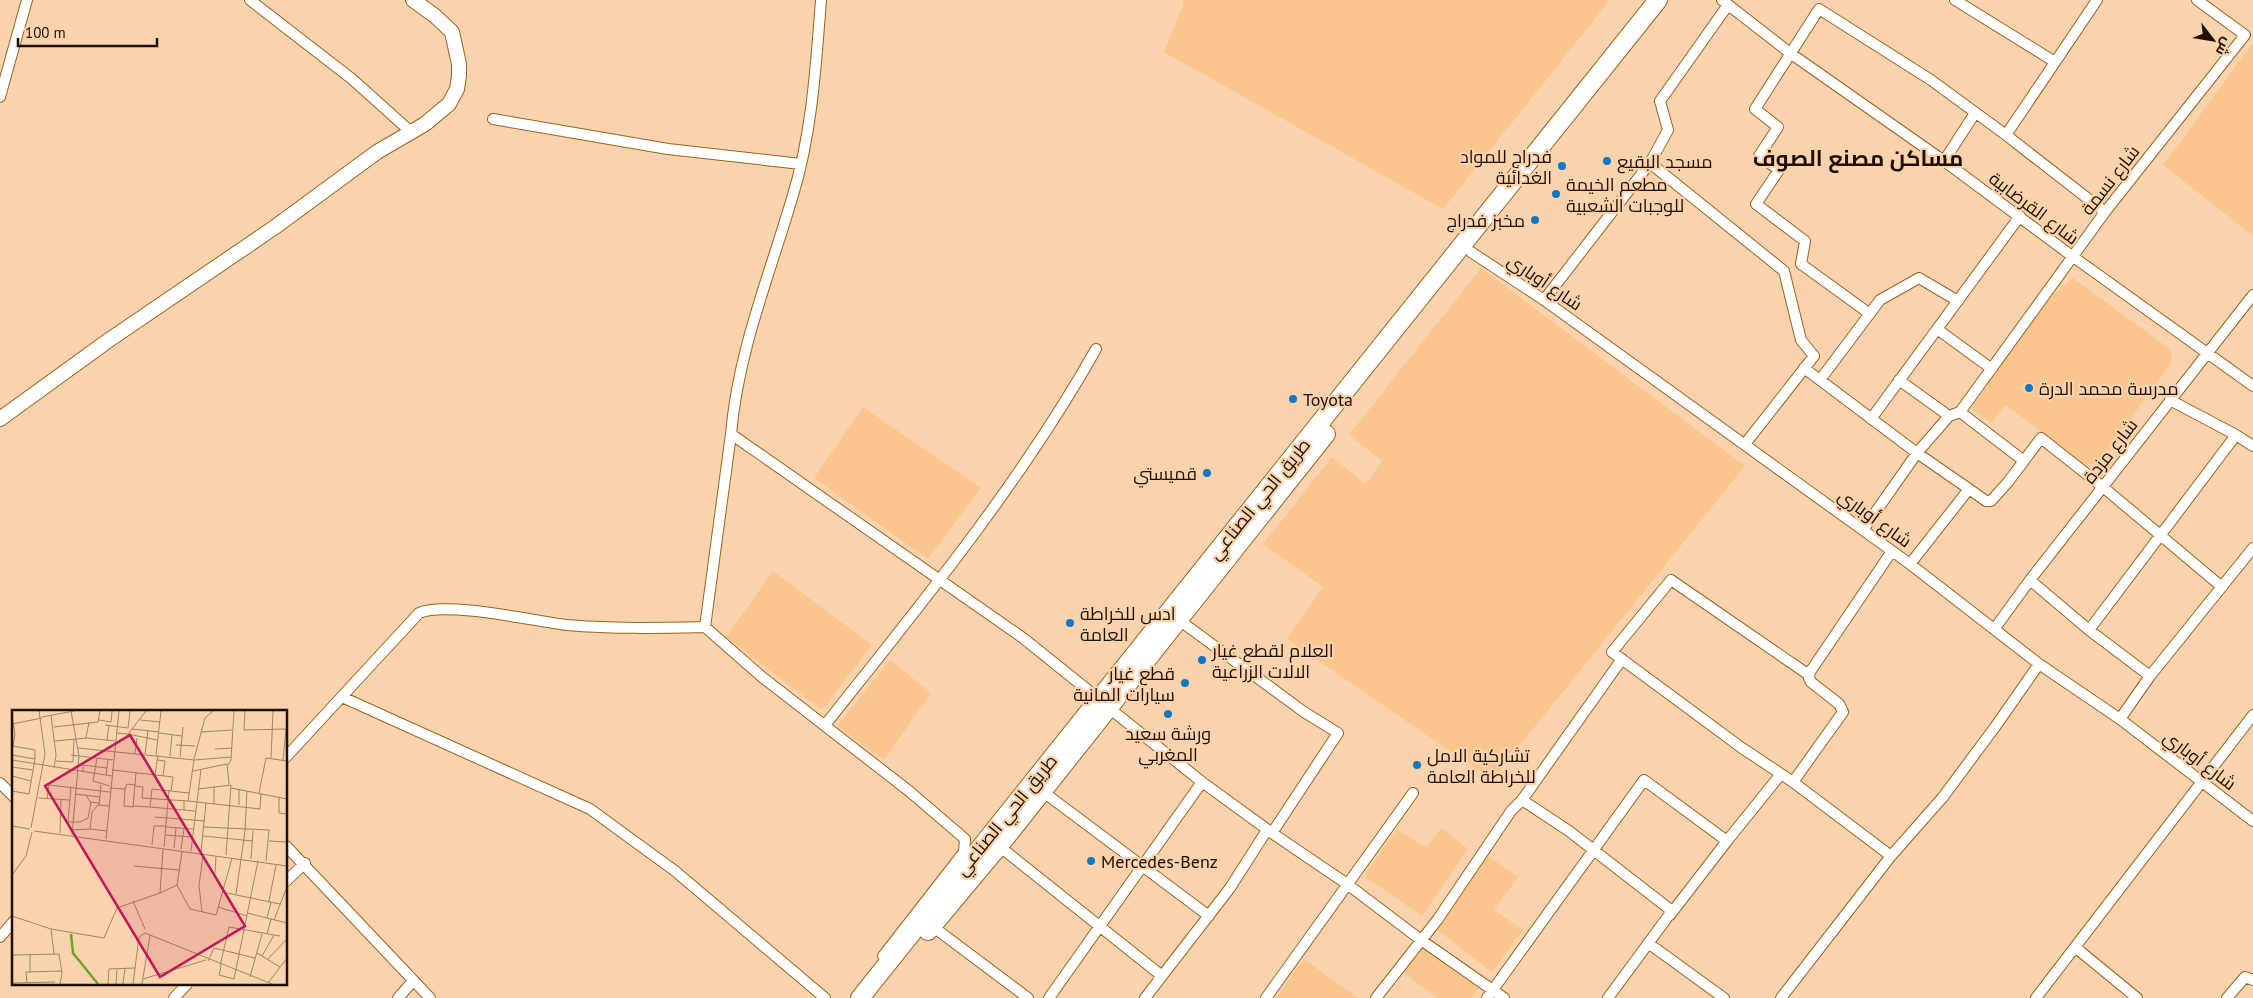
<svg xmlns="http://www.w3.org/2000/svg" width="2253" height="998" font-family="'PT Sans',Cairo,sans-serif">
<rect width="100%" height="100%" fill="#f8d3ad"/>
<path fill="#fbc68e" d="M1182 0H1610L1443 209 1164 52 1184 2Z
M2253 43V236L2163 165Z
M1481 268 1745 466 1492 780 1287 639 1323 587 1263 544 1332 457 1365 484 1370 478 1382 461 1349 435Z
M2073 278 2171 350 2172 362 2098 463 2084 465 2006 405 1991 423 1971 408 1988 385 1987 379 2043 304Z
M863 407 981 488 928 559 814 478Z
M773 571 872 645 822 710 726 637Z
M890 660 931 693 884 760 837 726Z
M1441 828 1468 849 1422 916 1364 876 1397 829 1426 848Z
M1488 856 1518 877 1494 910 1523 930 1492 972 1436 929Z
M1423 947 1479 988 1471 998H1437L1404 973Z
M1304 959 1330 978 1358 998H1276Z"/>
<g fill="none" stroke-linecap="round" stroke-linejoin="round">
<g stroke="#9a631d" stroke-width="12">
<path id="street" d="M250 0 352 79 411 132
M1722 0 1790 53 1944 161 2072 256 2253 386
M1955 0 2055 62
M1728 5 1660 101 1668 130 1650 163 1784 271 1801 340 1814 356 1745 444
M0 97 27 0
M493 119 668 149 801 164
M2006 135 2097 0
M1944 161 1975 113
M1471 252 1544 300 1910 564 2039 664 2120 719 2253 821
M1544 300 1650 163
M1870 314 1801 264 1805 241 1756 204 1779 170 1759 156 1778 127 1755 109 1819 9 1931 80 2006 135 2105 212
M1937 329 1992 369
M1804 368 1917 453 1969 489
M1820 380 1880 300 1919 278 1958 301
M1899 380 1949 416
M1960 412 2024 461
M1949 416 1960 412 2105 212 2245 35 2197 0
M1871 419 2020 216
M731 434C738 351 770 274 793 195 812 133 816 65 821 0
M2236 435 2253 446
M1863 530 1917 453 1949 416
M1910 564 1969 489 1986 501H1991L2008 482 2041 438 2103 487 2222 587
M2030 580 2089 630 2150 676
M1179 620 1304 712 1338 733 1272 833
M1995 628 2030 580 2253 295
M2089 630 2236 435 2170 400
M1809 675 1671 580 1612 652 1742 748 1793 782 1891 856
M342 697 590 809 675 871 825 998
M1109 708 1202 782 1272 833 1347 884 1421 940 1504 998
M2120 719 2150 676 2253 548
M825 725C921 604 1020 484 1096 349
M286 757 419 613C446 601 534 621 567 625 613 629 659 628 705 627
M1793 782 1843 712 1839 704 1811 682 1809 678 1810 672 1892 551
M0 783 14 797
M1042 791 1209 916
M1522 800 1622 659
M286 846 430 998
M999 846 1162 976
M286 881 305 863
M1670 915 1727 841
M932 926 1028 998
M0 937 14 921
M1648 943 1724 998
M2075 947 2137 998
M883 956 964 852 965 839 909 791 762 677 705 627 731 434 1023 638 1099 699
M174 998 187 984
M398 998 413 981
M1049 998 1202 782
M1145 998 1230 888 1267 830
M1266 998 1413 793
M1376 998 1438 919 1511 811 1522 800 1569 831 1672 911 1608 998
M1487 998 1644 780 1727 841 1781 774
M1781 998 1891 856 1943 797 1995 727 2039 664
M2036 998 2253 715
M2227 998 2245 977 2253 980"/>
</g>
<g stroke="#9a631d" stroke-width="16">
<path id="secondary" d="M0 419 109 340 275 227 377 152 425 124 449 104 457 89 459 76V64L452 32 435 16 413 0"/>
</g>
<g stroke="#9a631d" stroke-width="20">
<path id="highway" d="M928 931 999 846 1326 434
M860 998 1658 0"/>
</g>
<use href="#street" stroke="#fff" stroke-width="10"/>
<use href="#secondary" stroke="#fff" stroke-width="14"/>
<use href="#highway" stroke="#fff" stroke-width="18"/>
</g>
<g fill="#1078c3" stroke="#f8d3ad" stroke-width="2">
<circle cx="1607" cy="161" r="5"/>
<circle cx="1562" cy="166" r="5"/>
<circle cx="1556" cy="194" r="5"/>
<circle cx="1535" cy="220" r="5"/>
<circle cx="2029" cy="388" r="5"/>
<circle cx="1293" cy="399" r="5"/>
<circle cx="1207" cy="473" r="5"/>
<circle cx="1070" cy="623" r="5"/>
<circle cx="1202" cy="660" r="5"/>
<circle cx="1185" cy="683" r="5"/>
<circle cx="1168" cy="714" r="5"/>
<circle cx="1417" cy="765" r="5"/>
<circle cx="1091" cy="861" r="5"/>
</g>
<g text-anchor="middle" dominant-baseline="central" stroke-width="4.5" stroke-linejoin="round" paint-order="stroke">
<g font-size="18" fill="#200f00" stroke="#f8d3ad" text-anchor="start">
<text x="1552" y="156" text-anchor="end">فدراج للمواد<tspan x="1552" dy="21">الغدائية</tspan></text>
<text x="1617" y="161">مسجد البقيع</text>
<text x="1566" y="184">مطعم الخيمة<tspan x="1566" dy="21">للوجبات الشعبية</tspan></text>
<text x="1525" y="220" text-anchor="end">مخبز فدراج</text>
<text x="2039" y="388">مدرسة محمد الدرة</text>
<text x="1303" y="399">Toyota</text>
<text x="1197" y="473" text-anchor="end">قميستي</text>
<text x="1080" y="613">ادس للخراطة<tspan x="1080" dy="21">العامة</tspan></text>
<text x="1212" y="650">العلام لقطع غيار<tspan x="1212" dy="21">الالات الزراعية</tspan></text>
<text x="1175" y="673" text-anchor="end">قطع غيار<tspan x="1175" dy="21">سيارات المانية</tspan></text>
<text x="1168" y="733" text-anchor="middle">ورشة سعيد<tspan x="1168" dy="21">المغربي</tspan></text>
<text x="1427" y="755">تشاركية الامل<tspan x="1427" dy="21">للخراطة العامة</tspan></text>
<text x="1101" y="861">Mercedes-Benz</text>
</g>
<g font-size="18" fill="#200f00" stroke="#f8d3ad">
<text transform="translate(2110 180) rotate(-52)">شارع نسمة</text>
<text transform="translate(2034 208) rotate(37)">شارع القرضابية</text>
<text transform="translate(1545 282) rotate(34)">شارع أوباري</text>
<text transform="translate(2110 451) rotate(-52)">شارع مزدة</text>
<text transform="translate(1259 499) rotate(-51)">طريق الحي الصناعي</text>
<text transform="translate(1875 518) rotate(36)">شارع أوباري</text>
<text transform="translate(2200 760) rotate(37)">شارع أوباري</text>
<text transform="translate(1006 815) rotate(-51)">طريق الحي الصناعي</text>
</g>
<g font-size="22" font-weight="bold" fill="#200f00" stroke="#f8d3ad">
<text x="1858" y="158">مساكن مصنع الصوف</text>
</g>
</g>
<g transform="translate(12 710)">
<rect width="275" height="275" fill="#f8d3ad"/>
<path fill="none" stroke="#75a127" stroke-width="2.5" d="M59 224 61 243 86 274"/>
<path fill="none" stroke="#a28568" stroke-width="1" d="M59 1 67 46 60 125M233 1 232 20 275 19M0 5 3 24 0 41M39 5 44 45 42 58M30 7 62 1M87 10 99 12 100 1M128 10 148 12M0 14 30 8M93 15 116 18 118 1M42 17 86 12 88 1M120 19 147 22M189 22 220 20M104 23 116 24 134 1M147 23 170 26M116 24 145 30M74 28 77 12M95 30 97 15M43 31 75 28 103 31M164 35 183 36M1 36 23 40V49M66 38 182 50 176 91 130 88 131 77 123 76M203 39 220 38M123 43 125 28M133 44 136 20M0 45 23 49 17 84 0 81M59 45 101 50M144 45 149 1M158 46 160 25M168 47 171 17M85 48 81 71 98 76M259 48 261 1M182 49 193 8 201 1M0 50 100 66M145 50 153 51 151 66M182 50 219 47M271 50 274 19M44 51 61 52 62 29M216 55 219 50 222 1M0 57 21 60M100 60 161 67 159 81M181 61 215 54 217 74M71 62V55L95 58M94 65 96 50M143 65 146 45M0 66 19 71M59 77 56 112H68L76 108 79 92M98 78 113 79 115 74 123 75M219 78 275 89M113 79 112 96 121 97 124 63M186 79 219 75 214 145M247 83 254 48 275 51M63 84 88 87M74 85 78 92 87 93M267 87V103L275 104M27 88 57 90M35 89 37 75 98 82M172 91V100L183 101M176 91 248 99 249 84M202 94V77M87 95 89 75M227 95V79M121 96 138 97M172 100 138 97 140 79 177 83M143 107 193 111M0 116 18 119M154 117 181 119M192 117 257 120 254 151M19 118 33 44 27 1M78 119 95 121M60 120 78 119 80 102 86 95 97 96M22 121 275 156M48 123 49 89M153 125 180 127M191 126 241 131M94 129 107 1M257 131 275 132M140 135 142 116H154M152 137 157 80M162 138 164 118M151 139 148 183 165 175 170 142M169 139 172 119M179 141 189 59M189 142 194 93M239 149 241 121M122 156 167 160M203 163 204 146M0 165 14 146 20 122M165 175 178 199 204 205 220 148M210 182 268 194M224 184 233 121 235 81M121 191 133 219M257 191 264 155M206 197 235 206M190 202 187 176 191 145M235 203 275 213M0 206 39 219 92 228 105 198 148 183M255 208 259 192M262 210 275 177M39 219 42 244M255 224 259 209M245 243 268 257M0 245 47 244 50 263 48 274M18 245V262M250 246 262 225M256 249 275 229M196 251 202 238 243 248M208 256 217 217 268 226M209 256 207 265 222 269 246 151M238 267 250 224M131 269 194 250M0 273 43 272M15 273 14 262 50 261M256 273 275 248M96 274 97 259 123 258M104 274 105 259M111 274 113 258M121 274 127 227 133 223 260 274M130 274 138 225"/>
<path fill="#c2185b" fill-opacity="0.15" stroke="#c2185b" stroke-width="2.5" d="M118 25 233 216 148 267 33 76Z"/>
<rect width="275" height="275" fill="none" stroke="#200f00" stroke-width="2.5"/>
</g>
<g transform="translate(2213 40) rotate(121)" stroke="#f8d3ad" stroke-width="4" paint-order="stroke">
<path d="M0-4L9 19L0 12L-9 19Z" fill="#200f00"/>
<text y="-8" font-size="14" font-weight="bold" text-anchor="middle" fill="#200f00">ش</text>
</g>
<path d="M18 38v8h139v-8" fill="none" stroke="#200f00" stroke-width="2.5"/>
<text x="25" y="38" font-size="15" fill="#200f00" stroke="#f8d3ad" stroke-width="4" paint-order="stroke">100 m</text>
</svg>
